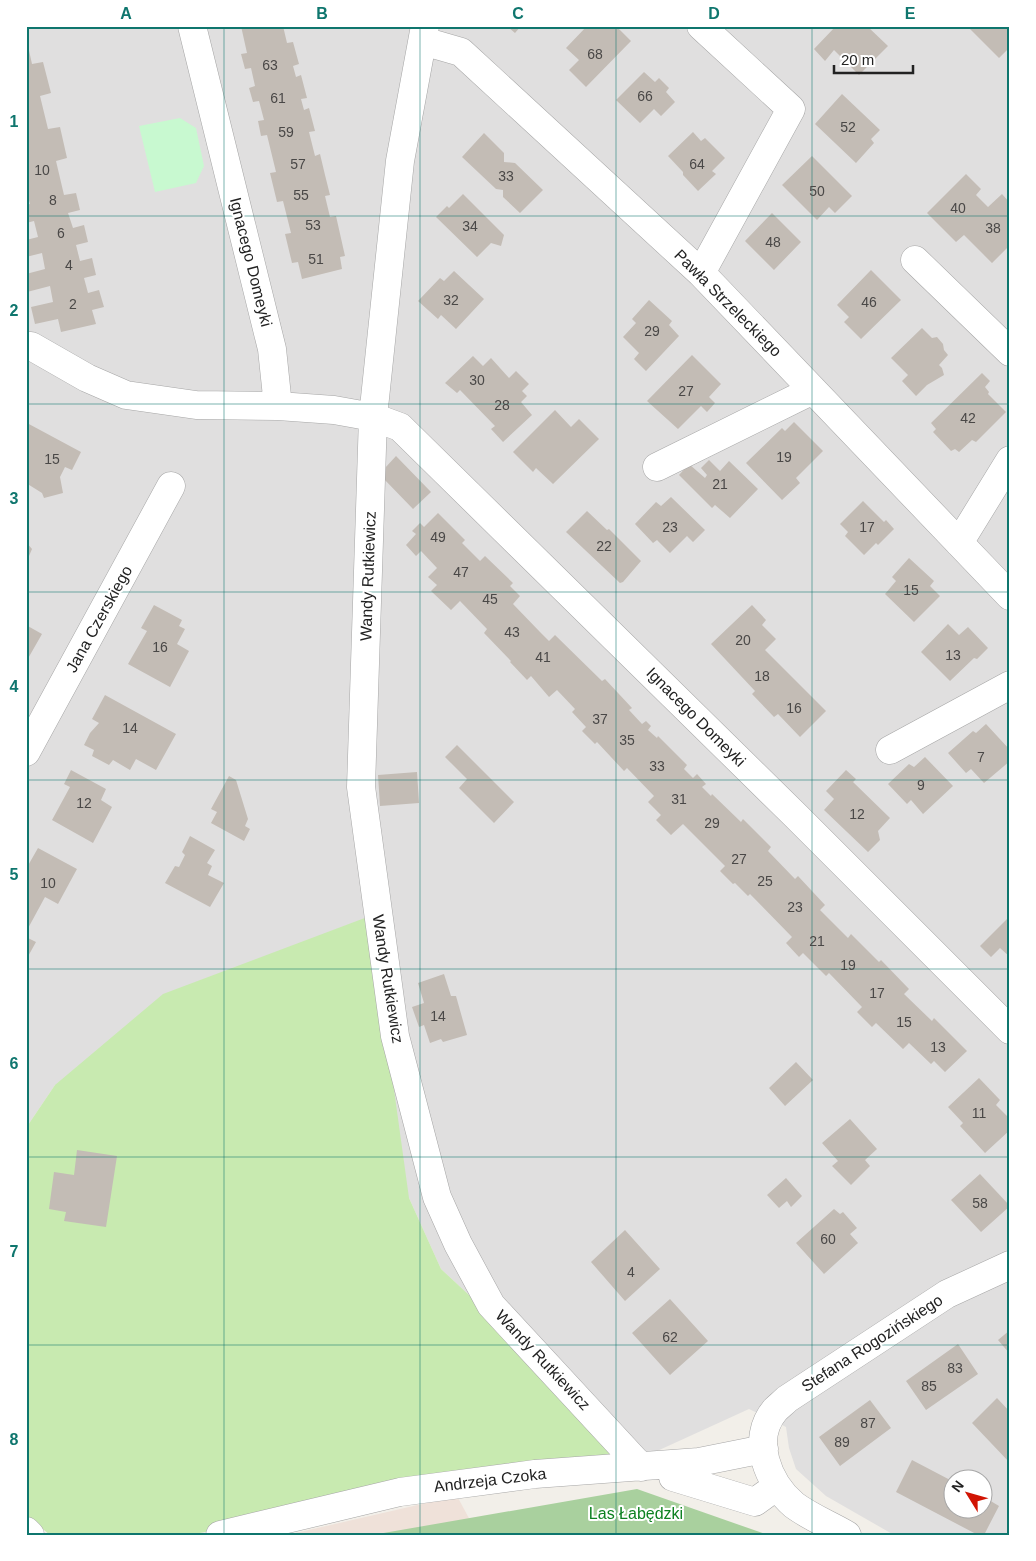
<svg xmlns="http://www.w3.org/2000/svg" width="1036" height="1561" font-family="Helvetica,sans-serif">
<rect width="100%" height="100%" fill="#f2efe9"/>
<path fill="#e0dfdf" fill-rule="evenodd" d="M26 26H1010V1535H894L826 1496 796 1469 789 1448 786 1427 749 1409 644 1457 441 1269 409 1198 55 1085 26 1128ZM954 1478H984V1508H954Z"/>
<path fill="#efe1d9" d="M457 1496 478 1535H287Z"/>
<path fill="#c8eab0" d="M370 916 409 1198 441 1269 644 1457 188 1535H50L26 1515V1128L55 1085 163 994Z"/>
<path fill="#a9d09e" d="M637 1489 768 1535H372Z"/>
<path fill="#c8f9d0" d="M180 118 196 128 204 166 196 183 155 192 139 126Z"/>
<path fill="#c3bcb5" d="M241 26H283L287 43 293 42 299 64 293 66 296 77 301 75 307 98 301 99 304 110 309 108 315 131 309 132 315 156 320 154 325 175 330 195 325 196 330 217 336 216 345 256 340 257 342 269 302 279 298 262 292 263 285 234 291 233 283 201 277 202 270 173 276 172 267 135 261 136 258 121 264 120 259 101 253 102 249 88 255 86 251 68 245 69 241 54 247 53Z
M507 26H521L515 33Z
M587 26H616L631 41 586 87 569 70 579 60 566 48Z
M836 26H846L848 28 849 26H867L888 46 859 75 834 50 825 61 814 49Z
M967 26H1010V47L999 58Z
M28 46 32 64 43 62 51 93 40 96 48 129 60 127 67 158 56 161 64 195 76 193 80 210 68 213 73 228 84 225 88 242 76 245 80 261 92 258 96 275 84 278 88 293 99 290 104 307 92 310 96 324 61 332 58 319 35 324 31 307 53 302 50 286 27 292 26 289V274L45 269 42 253 26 257V240L38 237 34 221 26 223V205L30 204 26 190V47Z
M644 72 655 82 659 78 669 88 666 92 675 102 661 116 654 109 640 123 616 100Z
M842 94 880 130 871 139 874 143 856 163 815 124Z
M693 132 701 141 705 138 725 158 712 171 716 174 698 191 683 175V172L668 156Z
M484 133 504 153V162L515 163 543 190 520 213 503 197V190L496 189 462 157Z
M812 156 852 196 835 213 829 207 817 220 782 185Z
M966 174 981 189 976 195 988 207 1002 194 1010 203V245L992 263 964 235 956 242 927 213Z
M463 194 504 235 501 246 491 243 477 257 436 217 447 206 449 208Z
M772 213 801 242 774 270 745 241Z
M871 270 901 300 861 339 844 322 849 317 837 305Z
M454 271 484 299 456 329 441 315 438 319 418 301 440 278 444 281Z
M649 300 672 321 669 325 679 336 646 371 634 359 639 353 623 337 636 323 632 319Z
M922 328 932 338 937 337 943 344 944 350 948 355 939 365 942 368 944 375 927 385 916 396 902 381 908 375 891 358Z
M692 355 721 384 709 397 715 403 707 412 701 406 678 429 647 401Z
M473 356 483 366 491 358 509 378 516 371 529 384 522 391 527 396 521 402 532 415 503 442 491 429 495 426 460 390 457 393 445 383Z
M982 373 990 381 985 387 989 392 988 394 1006 412 976 442 972 440 959 452 955 449 951 451 933 432 936 429 931 423Z
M555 410 571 427 579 419 599 439 553 484 536 468 533 472 513 452Z
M794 422 823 451 796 478 800 483 782 500 746 463 782 428 785 431Z
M27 423 81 452 72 470 65 467 60 477 63 493 44 498 42 493 26 483Z
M396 456 431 492 413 509 383 478 385 468Z
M709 460 720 471 729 461 758 489 730 518 715 505 712 508 679 475 689 464 705 478 707 475 701 468Z
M671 497 705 530 693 542 687 536 670 553 657 540 653 543 635 524 656 502 661 506Z
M863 501 884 522 886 520 894 529 878 545 876 543 864 555 845 536 848 532 840 524Z
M587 511 607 530 609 529 641 561 623 582 620 583 566 532Z
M438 513 465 540 462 543 480 561 485 556 513 583 510 586 520 596 513 604 540 632 549 641 555 635 602 681 605 679 632 708 629 710 642 724 646 721 651 726 648 730 657 738 658 736 687 765 684 769 693 778 697 774 706 784 702 787 711 796 712 794 741 822 743 819 771 847 768 851 795 879 798 876 825 905 820 910 848 938 851 934 879 962 881 960 909 989 904 994 932 1021 934 1018 967 1051 945 1072 934 1061 931 1064 909 1043 903 1049 876 1023 872 1027 857 1012 862 1007 829 973 826 976 803 953 799 957 786 943 792 937 750 894 748 896 735 883 733 884 720 871 725 866 683 824 671 835 656 820 661 815 648 802 654 796 627 768 624 771 597 742 595 744 582 731 586 727 572 712 575 709 557 690 549 697 531 676 527 680 510 662 511 661 484 633 487 629 460 601 451 610 431 591 437 585 428 577 437 568 421 551 416 556 406 545 416 534 412 531 420 523 424 527Z
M26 542 32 549 29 556 26 557Z
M909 558 934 581 930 586 940 596 914 622 885 594 896 581 892 577Z
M154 605 182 620 179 626 185 629 177 644 189 651 170 687 128 664 147 631 141 628Z
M752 605 766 620 762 625 776 639 765 650 826 711 800 737 778 714 774 717 752 694 755 691 711 644Z
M948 624 959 635 968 627 988 648 977 659 974 658 950 681 921 652Z
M26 625 42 634 26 662Z
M105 695 176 734 156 770 136 759 130 770 113 760 109 765 92 756 94 750 84 745 90 733 99 723 92 719Z
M986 724 1010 750V761L984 783 971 769 966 773 948 753 973 731 976 733Z
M457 745 514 802 494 823 459 788 467 779 445 757Z
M925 757 953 786 923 814 911 800 907 804 888 784 909 764 914 767Z
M71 770 106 789 101 800 112 807 93 843 52 820 70 787 64 784Z
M846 770 856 779 853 782 890 818 878 831 880 840 868 852 824 810 834 799 826 791Z
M417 772 419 803 380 806 378 775Z
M229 776 236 780 248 819 245 826 250 829 244 841 211 823 217 812 211 809Z
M190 836 215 850 207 863 212 866 208 875 224 883 210 907 165 883 175 866 179 867 185 855 182 852Z
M38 848 77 869 58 904 45 897 26 932V869Z
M1010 916V957L1000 948 991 957 980 946Z
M26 937 36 942 26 960Z
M444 974 451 996H456L467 1035 443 1042 441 1039 430 1043 424 1025 419 1027 412 1007 424 1003 418 983Z
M796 1062 813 1080 785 1106 769 1088Z
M979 1078 1000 1100 996 1105 1010 1119V1130L985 1153 960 1126 963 1123 948 1107Z
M850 1119 877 1149 865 1160 870 1166 851 1185 832 1166 838 1161 822 1143Z
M77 1150 117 1156 106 1227 64 1221 66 1212 49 1209 54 1172 74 1175Z
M980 1174 1010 1206 981 1232 951 1200Z
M786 1178 802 1196 791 1207 787 1201 779 1208 767 1195Z
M834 1209 840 1214 843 1212 857 1228 850 1234 858 1243 824 1274 796 1243Z
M625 1230 660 1269 625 1301 591 1262Z
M670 1299 708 1341 670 1375 632 1333Z
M1010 1330V1354L998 1340Z
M958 1344 978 1374 926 1410 906 1381Z
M997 1398 1010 1412V1463L972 1423Z
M870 1400 891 1428 840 1466 819 1437Z
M912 1460 954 1482V1508H984V1497L999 1506 984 1535H978L896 1492Z"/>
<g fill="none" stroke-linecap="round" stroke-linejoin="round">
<g stroke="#a6a6a6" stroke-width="29">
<path id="minor" d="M192 26 272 349 278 406
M425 26 400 161 373 417 400 427 797 817 1010 1030
M701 26 791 109 701 273
M423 41 461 52 701 273 1010 596
M915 260 1010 352
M26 346H31L87 378 126 395 196 405 278 406 334 410 373 417 361 787 395 1036 437 1197 458 1244 491 1305 641 1467
M657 467 813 390
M959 543 1010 460
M890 750 1010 685
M26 752 171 486
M671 1465 673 1477 755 1502 777 1486
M26 1531 30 1535
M220 1535 400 1492 535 1474 699 1462 764 1449
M847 1535C830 1525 810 1517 794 1505 768 1483 750 1439 775 1410 779 1406 783 1403 787 1399L947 1294 1010 1265"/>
</g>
<use href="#minor" stroke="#fff" stroke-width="28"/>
</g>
<path fill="none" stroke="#0f766e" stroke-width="1" stroke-opacity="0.55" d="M224 26V1535M420 26V1535M616 26V1535M812 26V1535M26 216H1010M26 404H1010M26 592H1010M26 780H1010M26 969H1010M26 1157H1010M26 1345H1010"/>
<g text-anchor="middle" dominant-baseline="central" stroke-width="4" stroke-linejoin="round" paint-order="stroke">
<g font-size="14" fill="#4a4847">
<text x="595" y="54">68</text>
<text x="270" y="65">63</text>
<text x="645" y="96">66</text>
<text x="278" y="98">61</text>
<text x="848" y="127">52</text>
<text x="286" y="132">59</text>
<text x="298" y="164">57</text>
<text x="697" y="164">64</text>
<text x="42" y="170">10</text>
<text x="506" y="176">33</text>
<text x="817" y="191">50</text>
<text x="301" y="195">55</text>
<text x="53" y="200">8</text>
<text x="958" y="208">40</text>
<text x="313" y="225">53</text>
<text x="470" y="226">34</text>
<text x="993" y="228">38</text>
<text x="61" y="233">6</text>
<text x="773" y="242">48</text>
<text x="316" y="259">51</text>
<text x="69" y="265">4</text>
<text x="451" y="300">32</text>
<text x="869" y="302">46</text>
<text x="73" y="304">2</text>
<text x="652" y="331">29</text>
<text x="477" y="380">30</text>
<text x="686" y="391">27</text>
<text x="502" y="405">28</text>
<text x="968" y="418">42</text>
<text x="784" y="457">19</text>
<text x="52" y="459">15</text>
<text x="720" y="484">21</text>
<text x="670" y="527">23</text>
<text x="867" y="527">17</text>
<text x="438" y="537">49</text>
<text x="604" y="546">22</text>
<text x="461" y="572">47</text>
<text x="911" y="590">15</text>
<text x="490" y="599">45</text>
<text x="512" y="632">43</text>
<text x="743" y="640">20</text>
<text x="160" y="647">16</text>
<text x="953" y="655">13</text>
<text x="543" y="657">41</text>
<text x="762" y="676">18</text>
<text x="794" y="708">16</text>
<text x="600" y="719">37</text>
<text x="130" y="728">14</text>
<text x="627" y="740">35</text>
<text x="981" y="757">7</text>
<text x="657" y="766">33</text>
<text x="921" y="785">9</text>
<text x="679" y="799">31</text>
<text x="84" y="803">12</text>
<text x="857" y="814">12</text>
<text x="712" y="823">29</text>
<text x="739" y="859">27</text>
<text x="765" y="881">25</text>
<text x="48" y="883">10</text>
<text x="795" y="907">23</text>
<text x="817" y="941">21</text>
<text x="848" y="965">19</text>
<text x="877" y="993">17</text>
<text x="438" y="1016">14</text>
<text x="904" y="1022">15</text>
<text x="938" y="1047">13</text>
<text x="979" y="1113">11</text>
<text x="980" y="1203">58</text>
<text x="828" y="1239">60</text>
<text x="631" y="1272">4</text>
<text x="670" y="1337">62</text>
<text x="955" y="1368">83</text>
<text x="929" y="1386">85</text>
<text x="868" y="1423">87</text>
<text x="842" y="1442">89</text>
</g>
<g font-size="16" fill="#222" stroke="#fff">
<text transform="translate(251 262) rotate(76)">Ignacego Domeyki</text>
<text transform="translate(728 303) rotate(45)">Pawła Strzeleckiego</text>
<text transform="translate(368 576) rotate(-88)">Wandy Rutkiewicz</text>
<text transform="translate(99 619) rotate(-61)">Jana Czerskiego</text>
<text transform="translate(696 717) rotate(45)">Ignacego Domeyki</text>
<text transform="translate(388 979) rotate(81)">Wandy Rutkiewicz</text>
<text transform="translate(872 1343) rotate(-33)">Stefana Rogozińskiego</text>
<text transform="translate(543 1360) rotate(47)">Wandy Rutkiewicz</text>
<text transform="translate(490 1480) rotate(-7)">Andrzeja Czoka</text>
</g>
<g font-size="16" fill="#0d8221" stroke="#fff">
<text x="636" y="1513">Las Łabędzki</text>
</g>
</g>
<rect width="1036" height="1561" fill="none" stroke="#ffffff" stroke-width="55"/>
<g transform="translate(968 1494) rotate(307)"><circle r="24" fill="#ffffff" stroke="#a7a7a7"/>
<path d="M0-4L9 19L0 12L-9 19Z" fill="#d11403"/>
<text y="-8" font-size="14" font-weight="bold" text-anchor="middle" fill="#222222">N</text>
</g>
<path d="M834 65v8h79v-8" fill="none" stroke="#222222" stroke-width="2.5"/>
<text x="841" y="65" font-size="15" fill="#222222" stroke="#ffffff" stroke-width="4" paint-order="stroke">20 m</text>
<rect x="28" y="28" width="980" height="1506" fill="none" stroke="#0f766e" stroke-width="2"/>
<g font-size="16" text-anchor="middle" font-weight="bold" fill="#0f766e">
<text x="126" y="19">A</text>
<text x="322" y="19">B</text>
<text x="518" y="19">C</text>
<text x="714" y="19">D</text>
<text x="910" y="19">E</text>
<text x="14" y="127">1</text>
<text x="14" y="316">2</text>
<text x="14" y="504">3</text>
<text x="14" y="692">4</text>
<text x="14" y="880">5</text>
<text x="14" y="1069">6</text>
<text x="14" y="1257">7</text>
<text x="14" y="1445">8</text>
</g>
</svg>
